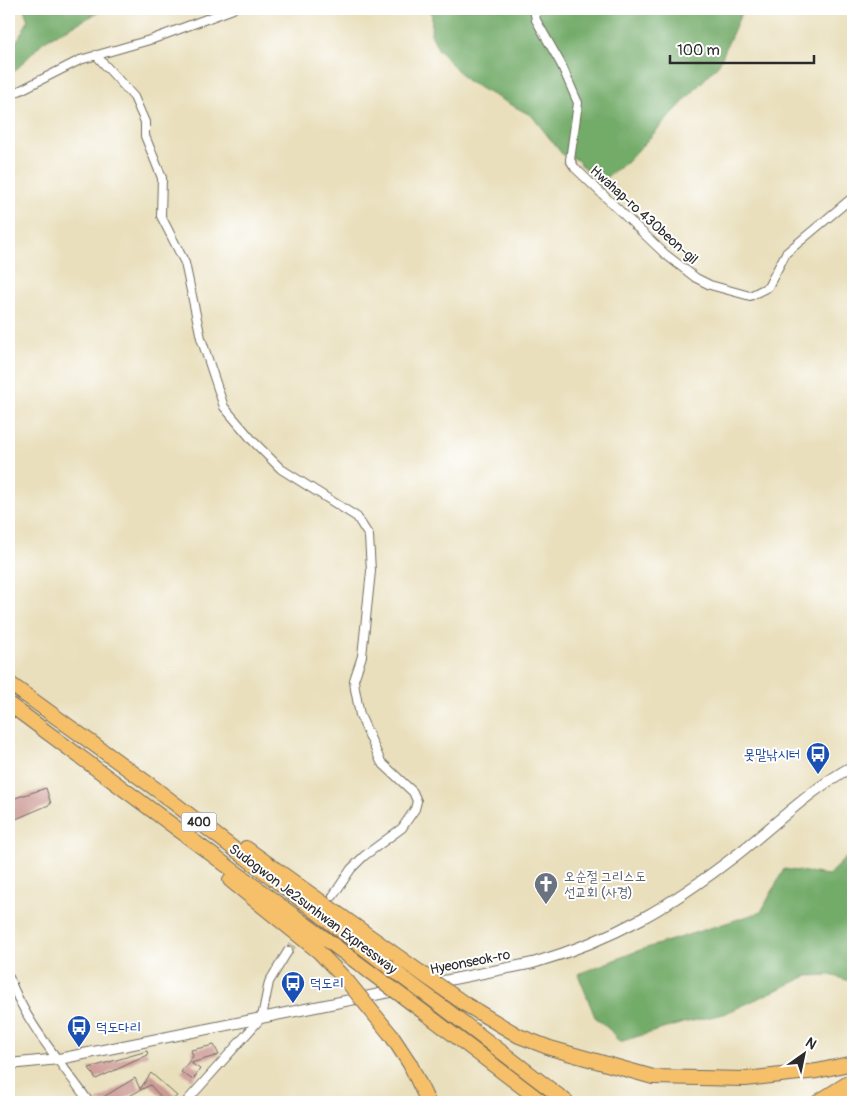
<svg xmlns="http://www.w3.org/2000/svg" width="862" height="1111" font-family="Pangolin,'Poor Story',sans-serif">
<rect width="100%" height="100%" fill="#fff"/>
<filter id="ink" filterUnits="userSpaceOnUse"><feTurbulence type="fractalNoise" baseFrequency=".02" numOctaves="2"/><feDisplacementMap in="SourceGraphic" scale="10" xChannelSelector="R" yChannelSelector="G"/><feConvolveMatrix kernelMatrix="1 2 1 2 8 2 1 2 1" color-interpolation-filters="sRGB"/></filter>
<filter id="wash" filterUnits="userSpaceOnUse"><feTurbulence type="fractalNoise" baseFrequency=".0096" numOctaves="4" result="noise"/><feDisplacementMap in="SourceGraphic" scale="20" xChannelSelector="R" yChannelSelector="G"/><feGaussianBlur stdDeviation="1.12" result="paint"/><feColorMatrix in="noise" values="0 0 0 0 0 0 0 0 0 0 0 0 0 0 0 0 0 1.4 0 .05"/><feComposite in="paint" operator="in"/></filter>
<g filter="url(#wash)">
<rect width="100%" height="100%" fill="#e9dfbc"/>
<path fill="#73ab69" stroke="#4f6b4a" d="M24 9H105L44 41 9 77V55L28 21Z
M426 9H743L719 64 626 163 598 183 576 159 562 154 532 116 467 81 438 49 431 34 432 13Z
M853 851V982L830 975 807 976 724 1014 683 1023 619 1042 611 1031 595 1017 578 974 640 950 761 912 784 869 828 875Z"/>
<g id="blocks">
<path fill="#cc9a94" d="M46 788 51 804 9 822V800Z
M214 1045 219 1055 191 1063 200 1069 193 1080 181 1072 193 1056 191 1050Z
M147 1051 148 1055 96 1079 89 1068Z
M151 1073 177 1096 170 1102H166L150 1085 118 1102H95L135 1078 140 1089Z"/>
</g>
</g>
<g filter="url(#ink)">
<use href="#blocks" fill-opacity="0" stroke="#6e6a5e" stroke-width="1"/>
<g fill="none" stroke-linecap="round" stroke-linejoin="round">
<path stroke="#c3bb9f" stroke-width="8" stroke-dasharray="8 4" stroke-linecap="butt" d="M288 951 320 912"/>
<g stroke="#6e6a5e" stroke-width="10">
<path id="minor" d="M534 9 536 20 561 64 578 103 570 160 575 168 665 254 696 278 710 285 750 296 768 287 786 253 853 197
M96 55 134 97 145 122V136L162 178 161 216 185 263 201 338 224 407 253 441 281 469 357 517 369 536 371 571 362 656 354 680 355 689 360 715 381 762 413 792 417 801 415 809 402 828 364 856 351 869 333 896
M9 96 80 60 153 39 233 9
M9 977C26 1024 61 1062 89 1102
M186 1102 262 1017 269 982 288 951"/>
</g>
<g stroke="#6e6a5e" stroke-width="12">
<path id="tertiary" d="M9 1064 59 1059 533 963C615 939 671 906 739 853 776 824 811 789 853 766"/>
</g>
<g stroke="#6e6a5e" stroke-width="16">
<path id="motorway" d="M9 683 157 790 386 965
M9 704 370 972
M246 848 400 958
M230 880 318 951 347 981
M465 1004 519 1036 550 1048 653 1077 745 1079 817 1071 853 1063
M444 1008 567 1102
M429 1016 542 1102
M391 1035 410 1064 428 1102
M818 1102 853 1080
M838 1102 853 1091"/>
</g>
<use href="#minor" stroke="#fff" stroke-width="8"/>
<use href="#tertiary" stroke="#fff" stroke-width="10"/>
<use href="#motorway" stroke="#f6c06b" stroke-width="14"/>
<g stroke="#6e6a5e" stroke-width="16" stroke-linecap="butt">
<path id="motorway-bridge" d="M400 958 465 1004
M386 965 444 1008
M370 972 429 1016
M347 981 391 1035"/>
</g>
<use href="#motorway-bridge" stroke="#f6c06b" stroke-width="14"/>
</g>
</g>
<defs>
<g id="bus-pin" transform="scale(1.25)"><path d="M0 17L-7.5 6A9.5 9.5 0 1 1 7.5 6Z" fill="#1a4fb4" stroke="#fff"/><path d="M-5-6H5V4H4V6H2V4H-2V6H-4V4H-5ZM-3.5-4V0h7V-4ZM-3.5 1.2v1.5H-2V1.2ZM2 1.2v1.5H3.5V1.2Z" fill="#fff"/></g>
<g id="church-pin" transform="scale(1.25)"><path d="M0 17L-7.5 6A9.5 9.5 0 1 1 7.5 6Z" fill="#6b7280" stroke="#fff"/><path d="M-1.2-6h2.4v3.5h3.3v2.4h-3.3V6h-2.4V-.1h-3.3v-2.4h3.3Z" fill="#fff"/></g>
</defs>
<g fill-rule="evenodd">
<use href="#bus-pin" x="818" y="754"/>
<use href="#church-pin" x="546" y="884"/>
<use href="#bus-pin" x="293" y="983"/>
<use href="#bus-pin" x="79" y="1027"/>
</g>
<g text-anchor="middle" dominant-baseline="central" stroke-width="4" stroke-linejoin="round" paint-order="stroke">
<rect fill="#fff" stroke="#6b6b6b" stroke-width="1" x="181.5" y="812.5" width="35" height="19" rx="4"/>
<g font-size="12" font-weight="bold" fill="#2b2b2b">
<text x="199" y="822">400</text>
</g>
<g font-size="14" fill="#2b2b2b" stroke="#fff">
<text transform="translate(644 215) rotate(42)">Hwahap-ro 430beon-gil</text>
<text transform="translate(313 909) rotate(37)">Sudogwon Je2sunhwan Expressway</text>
<text transform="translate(470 962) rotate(-11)">Hyeonseok-ro</text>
</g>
<g font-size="14" fill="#164399" stroke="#fff" text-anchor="start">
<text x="800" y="754" text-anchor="end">못말낚시터</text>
<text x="310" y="983">덕도리</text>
<text x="96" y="1027">덕도다리</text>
</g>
<g font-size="14" fill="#5b616d" stroke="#fff" text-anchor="start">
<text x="564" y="876">오순절 그리스도<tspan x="564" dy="16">선교회 (사경)</tspan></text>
</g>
</g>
<rect width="862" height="1111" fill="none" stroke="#fff" stroke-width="30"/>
<g transform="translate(804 1054) rotate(33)" stroke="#ffffff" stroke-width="4" paint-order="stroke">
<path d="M0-4L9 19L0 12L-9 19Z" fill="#2b2b2b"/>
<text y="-8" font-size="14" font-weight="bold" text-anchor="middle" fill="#2b2b2b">N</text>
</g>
<path d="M670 55v8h144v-8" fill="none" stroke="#2b2b2b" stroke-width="2.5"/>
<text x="677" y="55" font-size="15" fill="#2b2b2b" stroke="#ffffff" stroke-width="4" paint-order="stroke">100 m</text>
</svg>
